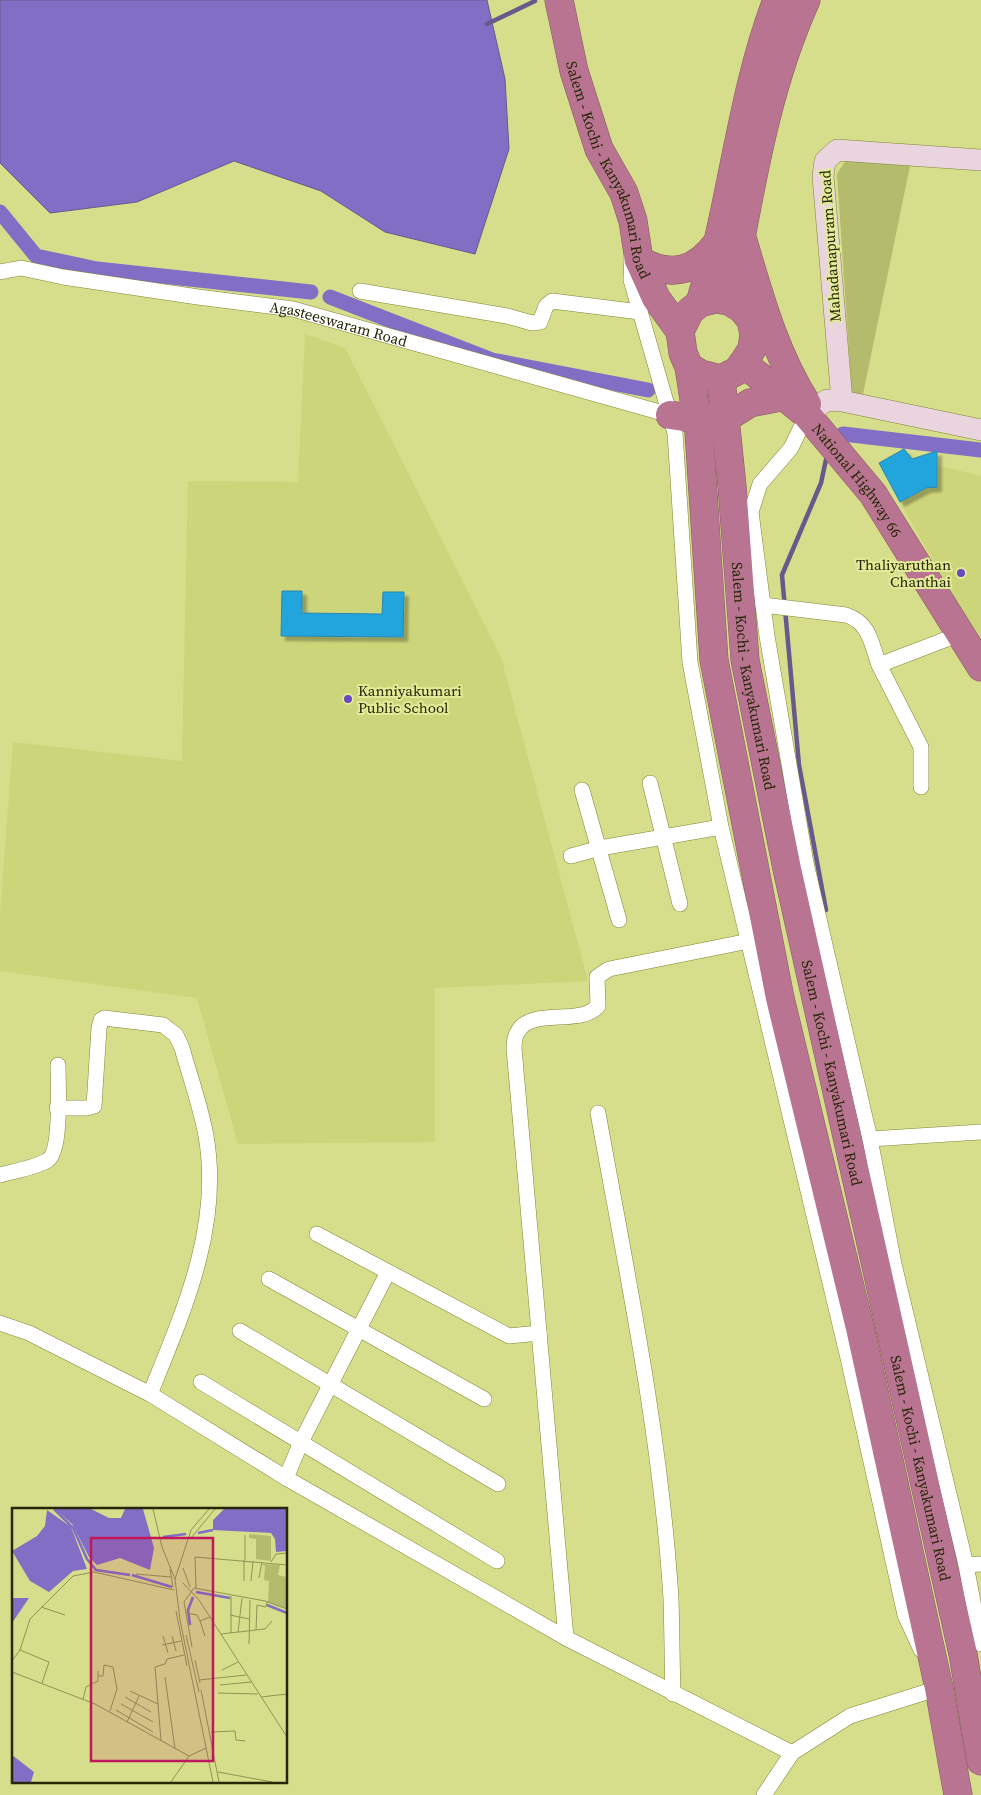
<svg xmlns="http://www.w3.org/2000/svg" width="981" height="1795" font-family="'Source Serif 4',serif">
<defs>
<filter id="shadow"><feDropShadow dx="4.5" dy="4.5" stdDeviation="1" flood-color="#0004"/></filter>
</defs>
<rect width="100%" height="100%" fill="#d6dd8b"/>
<path fill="#cdd57a" d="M305 334 345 348 501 657 588 981 435 988V1142L238 1144 197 998 0 971V914L13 742 182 761 188 481 298 482Z
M912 459 981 476V645L900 502 926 488Z"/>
<path fill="#b4bb6d" d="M846 160 910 166 862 399 852 396 837 174Z"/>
<path fill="#836ec6" stroke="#67598c" d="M0 0H487L505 79 509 149 475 254 385 232 321 191 234 161 137 202 50 213 0 163Z"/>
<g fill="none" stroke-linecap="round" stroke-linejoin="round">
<path stroke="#67598c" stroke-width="4.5" d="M487 24 535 1
M826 910 799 765 782 575 821 483 827 455"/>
<path stroke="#836ec6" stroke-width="15" d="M0 212 36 256 97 269 311 292
M330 297 492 360 648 390
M843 434 981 450"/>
</g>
<path fill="#21a5dc" stroke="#2a86b0" filter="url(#shadow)" d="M904 449 912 459 937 451V487L926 488 900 502 879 463Z
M282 591H302V613L382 614 383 592H404L403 637 281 636Z"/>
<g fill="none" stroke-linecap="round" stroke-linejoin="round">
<g stroke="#808634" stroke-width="16">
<g id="street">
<path d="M632 255 631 280 675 433 690 662 721 827 848 1358 905 1615 921 1650"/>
<path id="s1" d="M0 272 21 268 63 277 198 297 293 309 670 415"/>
<path d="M360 291 507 316 532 323 540 322 546 306 552 301 640 312"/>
<path d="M807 415 791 448 760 484 751 512 767 636 806 863 870 1139 894 1264 966 1565 981 1644"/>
<path d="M763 605 846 615C870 623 871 643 879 665L960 634"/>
<path d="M879 665 921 747V787"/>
<path d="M650 783 680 904"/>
<path d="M582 790 619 920"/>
<path d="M571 856 600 848 721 827"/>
<path d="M57 1108H87L94 1106 99 1028 101 1020 104 1018 163 1025 176 1035 182 1048C190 1077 201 1107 206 1136 222 1226 183 1313 150 1394"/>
<path d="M598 1113C627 1274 661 1436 671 1599 672 1631 672 1662 673 1694"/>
<path d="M870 1139 981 1132"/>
<path d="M0 1175C14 1171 35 1168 48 1160 62 1150 58 1083 58 1065"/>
<path d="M317 1234 509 1336 539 1333"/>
<path d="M269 1279 484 1399"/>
<path d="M0 1323 29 1333 150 1394 286 1478 566 1638 792 1753"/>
<path d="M240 1331 498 1484"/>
<path d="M201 1382 497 1561"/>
<path d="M286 1478 301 1442 388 1272"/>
<path d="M966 1565 981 1564"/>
<path d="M566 1638 514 1048C514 1044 515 1037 517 1033 530 1006 580 1027 598 1006L597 977 609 969 749 941"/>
<path d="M764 1795 792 1753 850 1716 939 1688 936 1682"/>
</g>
</g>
<g stroke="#808634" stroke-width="22">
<path id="secondary" d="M842 401 823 176 825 161 837 150 981 160
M807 415 827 400 842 401 981 430"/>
</g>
<g stroke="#855960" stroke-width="29">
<g id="highway">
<path id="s2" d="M559 0 574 71 599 149 624 193 633 221 639 260 656 298 680 331"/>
<path d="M743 241C760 298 775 354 807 404"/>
<path d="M639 260C670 278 696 272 717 243"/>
<path d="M729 301C749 200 763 95 806 0"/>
<path d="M700 303C706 281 713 259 719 237 737 158 748 76 777 0"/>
<path id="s3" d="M743 363 807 415 873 494 981 667"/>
<path d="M689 367 701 374 721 379 737 371 743 363 752 349 754 334 751 320 742 309 729 301 715 299 700 303 690 311 680 331 683 353 689 367 699 432 714 660 780 998 860 1328 939 1688 958 1795"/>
<path id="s4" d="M721 379 732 486 745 660 787 869 963 1654 981 1761"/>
<path d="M670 415 697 419 726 418 750 403 785 396"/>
</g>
</g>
<use href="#street" stroke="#fff" stroke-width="15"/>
<use href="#secondary" stroke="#ead5de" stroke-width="21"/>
<use href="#highway" stroke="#b97491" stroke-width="28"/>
</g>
<g fill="#6c48c0" stroke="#e3eb98" stroke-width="2">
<circle cx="961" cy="573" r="5"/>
<circle cx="348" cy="699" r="5"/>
</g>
<g text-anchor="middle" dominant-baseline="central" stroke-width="4" stroke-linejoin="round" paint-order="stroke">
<g font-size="15" fill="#252705" stroke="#e3eb98">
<text stroke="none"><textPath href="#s2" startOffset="178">Salem - Kochi - Kanyakumari Road</textPath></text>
<text transform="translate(830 246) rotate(-94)">Mahadanapuram Road</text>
<text stroke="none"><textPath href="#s1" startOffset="344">Agasteeswaram Road</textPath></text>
<text stroke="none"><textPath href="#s3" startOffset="165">National Highway 66</textPath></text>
<text stroke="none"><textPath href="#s4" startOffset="299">Salem - Kochi - Kanyakumari Road</textPath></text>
<text stroke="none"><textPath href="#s4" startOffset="704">Salem - Kochi - Kanyakumari Road</textPath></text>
<text stroke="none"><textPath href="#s4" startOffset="1109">Salem - Kochi - Kanyakumari Road</textPath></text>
</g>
<g font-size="15" fill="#252705" stroke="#e3eb98" text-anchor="end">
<text x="951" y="564">Thaliyaruthan<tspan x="951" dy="17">Chanthai</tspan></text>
<text x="358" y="690" text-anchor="start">Kanniyakumari<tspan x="358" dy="17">Public School</tspan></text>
</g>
</g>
<g transform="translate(12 1508)">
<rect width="275" height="275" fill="#d6dd8b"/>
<path d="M237 26 259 28V53L244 51V31L237 30ZM250 56 268 57 266 67 275 69V101L256 94 257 73 252 72 253 58Z" fill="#b4bb6d"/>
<path d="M43 1H79L97 10H109L113 1H131L142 40 138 62 108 50 85 57 77 49 60 16ZM212 1H275V43L264 44 263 31 259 25 201 22V12ZM35 2 59 19 75 61 61 63 37 84 18 73 0 43 25 28 33 18ZM0 90H17L0 115ZM0 247 22 264 19 274H0Z" fill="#836ec6"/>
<path fill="none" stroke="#836ec6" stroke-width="2.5" d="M42 1 61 20 75 51 84 62 118 67M186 25 201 22M151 29 174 26M120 67 160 79M184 84 218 90M255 97 275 105M178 117 176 102 181 89"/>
<path fill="none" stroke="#8f9455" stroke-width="1" d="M141 1 150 39 163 71M197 1 179 22 163 71 168 112 201 274M179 30 203 1M232 52V73M233 52V27M259 54 264 46 275 45M171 60 178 79M158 61 161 79M124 66 159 69M247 70 250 54M239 73 241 53M171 75 187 92 275 229M184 80 183 49 275 57M29 99 53 107M164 103 175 158M174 105 185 107 188 113 198 109M218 107 237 111M188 113 193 128M244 122 245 97 254 99 255 94M226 124 230 90M219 125V88M209 126 253 121 260 113M174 127 187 184M151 128 156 145M160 128 164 143M237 136 238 92M150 137 169 133M180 139 172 94 182 80 253 93 275 101M8 142 37 154 30 175M183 152 188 175M0 153 8 142 18 111 61 68 82 64 162 82M210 162 226 154M0 164 83 196 177 248M86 168H91L92 157 101 159 105 181 98 203M153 169 163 241M187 172 234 167M208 177 239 174M189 182 207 274M118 183 146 196M206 185 246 186M113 189 139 204M249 189 275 186M71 191 74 179 86 173V163M109 196 141 214M104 202 141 224M115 214 127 188M199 224 223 223 224 232 233 233M149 233 143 159 153 156 155 151 172 147M206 264 260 274M159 274 177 248 194 240"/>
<path fill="#c2185b" fill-opacity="0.15" stroke="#c2185b" stroke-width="2.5" d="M79 30H201V253H79Z"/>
<rect width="275" height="275" fill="none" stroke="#252705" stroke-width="2.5"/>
</g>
</svg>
